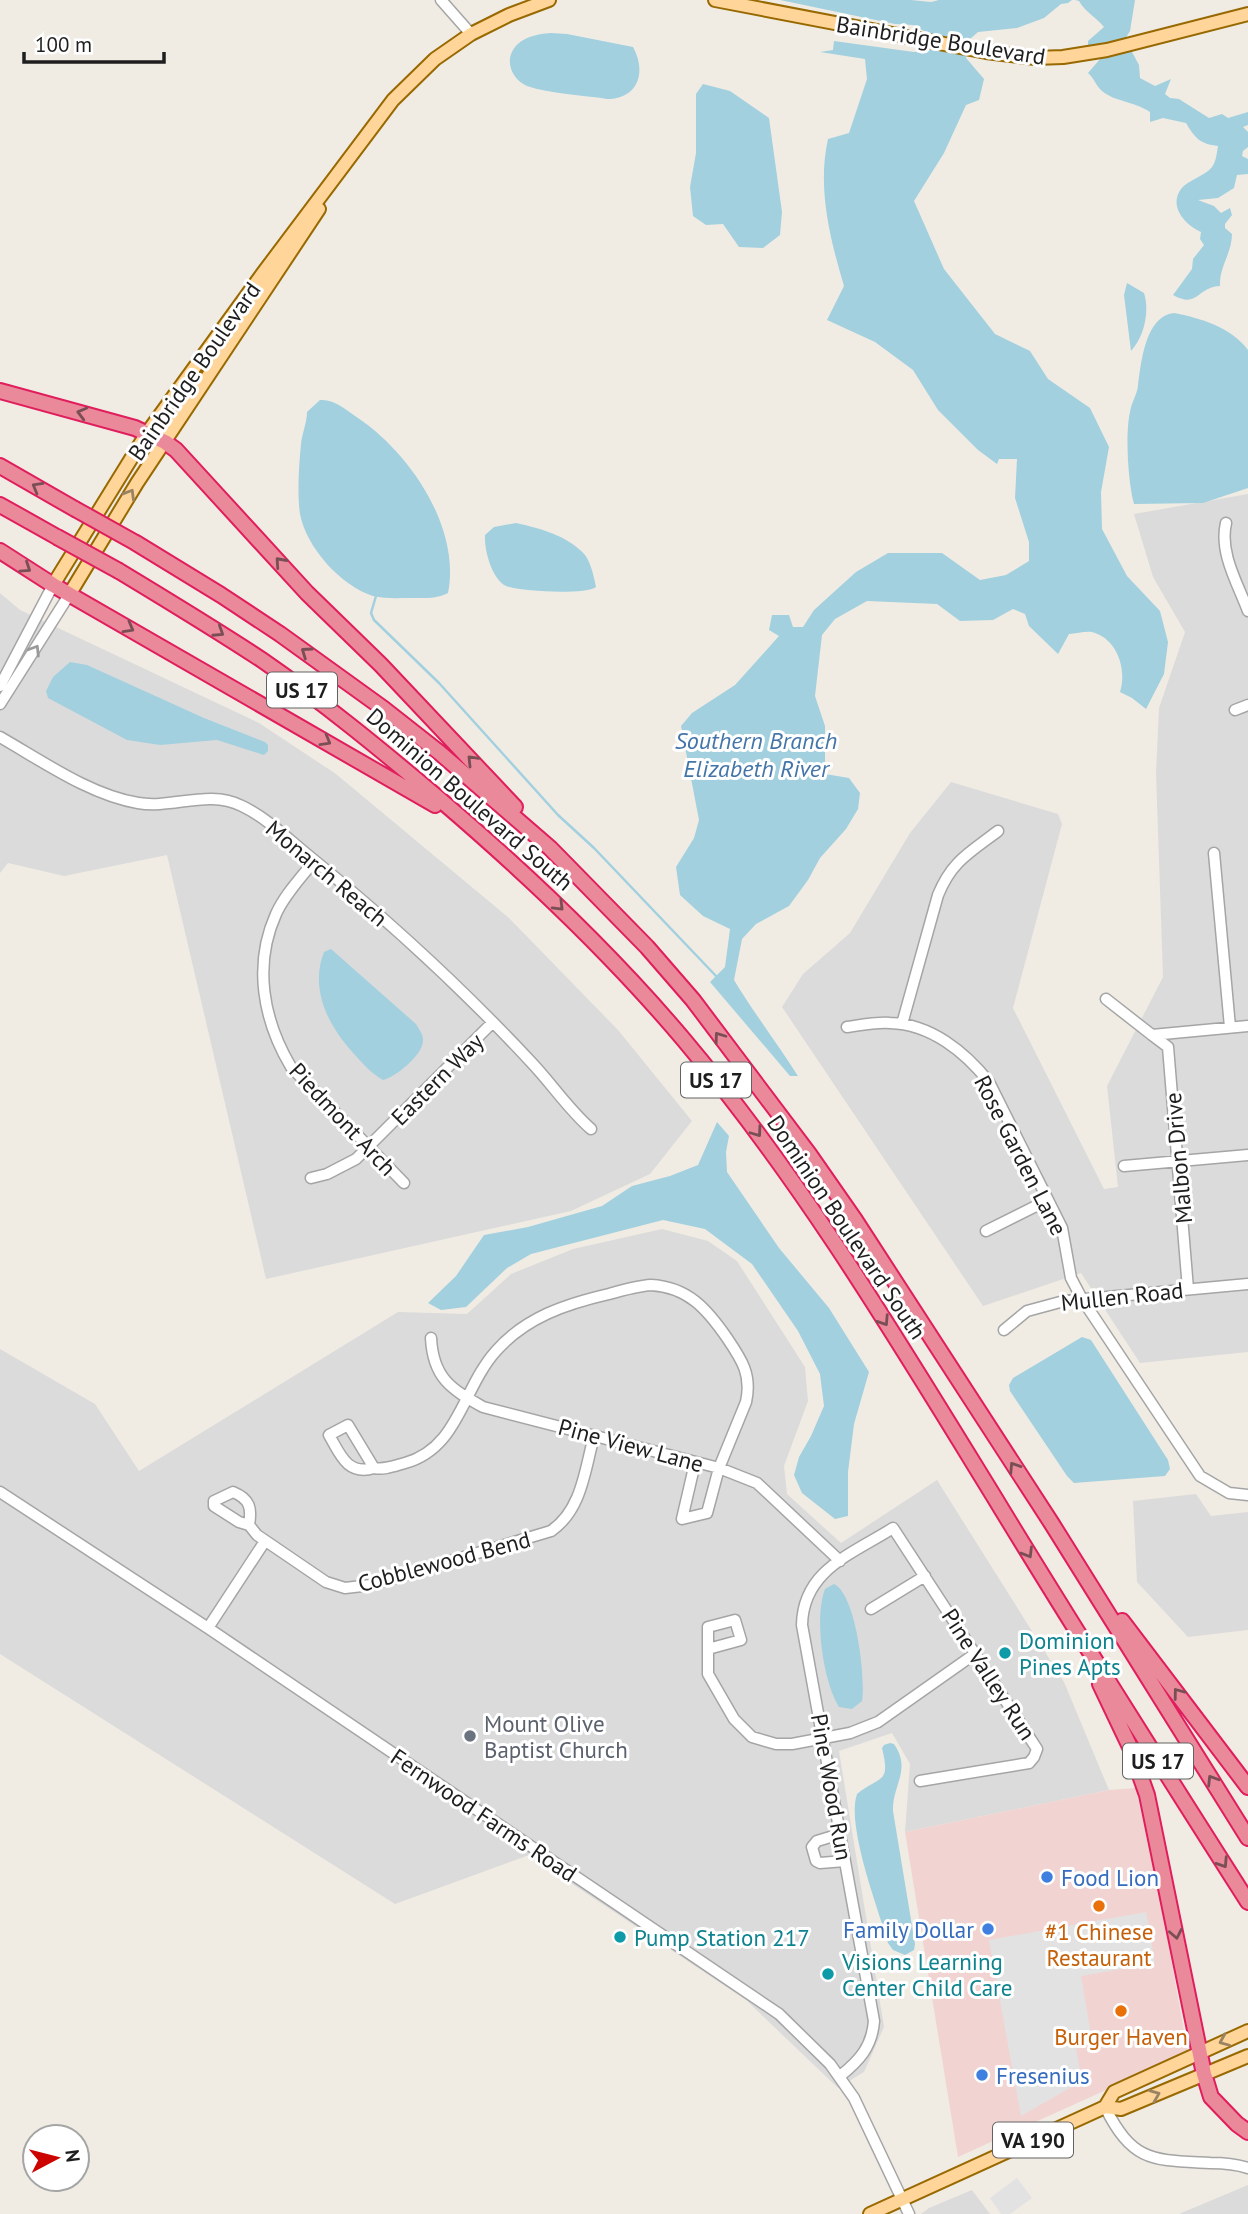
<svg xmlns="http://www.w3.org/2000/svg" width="1248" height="2214" font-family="'PT Sans',sans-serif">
<rect width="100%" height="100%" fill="#f0ece4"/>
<path fill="#dcdbdb" d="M1248 494V1352L1140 1363 1081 1273 983 1306 782 1007 803 974 850 933 910 833 951 782 1058 814 1062 824 1013 1008 1104 1189 1118 1187 1107 1086 1163 977 1156 773 1159 708 1185 632 1153 577 1134 514Z
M0 593 20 610 259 723 336 774 509 918 618 1030 692 1121 650 1174 571 1211 266 1279 167 855 64 876 8 863 0 873Z
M662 1229 708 1241 737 1261 805 1367 808 1401 784 1466 787 1494 841 1543 937 1480 1064 1682 1109 1790 905 1832 910 1764 892 1733 839 1751 884 2027 864 2072 838 2088 746 2000 529 1855 395 1904 0 1654V1349L95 1404 139 1471 398 1312 467 1314 511 1274 573 1249Z
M1196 1494 1211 1516 1248 1512V1630L1188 1637 1137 1582 1133 1501Z
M1248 2185V2214H1179Z
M972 2190 990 2214H921L929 2208Z"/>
<path fill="#f1d4d2" d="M1136 1788 1160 1898 1188 2053 958 2157 905 1832 1109 1790Z"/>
<path fill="#e2e2e2" d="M1146 1912 1155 1963 1081 1976 1091 2035 1074 2038 1082 2081 1021 2116 989 1940Z
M1017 2178 1032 2198 1010 2214H1001L990 2198Z"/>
<path fill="#a2d0df" d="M780 0H911L931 2 939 0H1072L1068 3 1061 4 1044 18 1017 28 978 32 969 40 966 58 984 79 979 100 966 105 944 153 914 201 944 269 995 334 1030 351 1048 379 1090 408 1109 447 1101 492 1102 529 1127 576 1160 611 1168 642 1164 674 1146 709 1132 698 1120 692C1127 670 1118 639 1092 632 1085 631 1076 634 1069 634L1058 654 1029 626 1025 614 1013 609 993 620 960 621 937 604 867 601 835 619 822 635 815 696 825 726V774L849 778 860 793 858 809 846 829 820 858 808 880 789 906 756 924 742 939 734 980C754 1013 777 1043 798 1076H790L710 982 725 967 730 929 703 916 680 895 676 867 694 838 699 820 681 726 692 713 735 685 779 636 769 630 772 615H789L793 627H803L814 610 856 572 888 553H942L980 580 1006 575 1029 561V542L1015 498 1017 459H999L997 464 978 450 938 410 913 370 875 342 827 320 844 286C830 239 817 188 828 139L849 133 867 79 865 59 820 52 833 50 834 41 914 52 931 49 933 36 913 25 895 24Z
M1075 0H1135L1130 31 1125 39 1139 65 1140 78 1155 86 1171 79 1165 94 1170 98 1179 99 1209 118 1222 114 1228 118 1248 112V125L1243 127 1248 132V147L1243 151 1242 156 1248 159V174L1237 175 1234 188 1218 198 1198 200 1214 206 1221 213 1230 208 1232 215 1225 224V228L1232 234C1232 253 1219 267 1220 286 1197 287 1198 309 1173 295L1192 269 1193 259 1204 245 1200 239 1201 232C1186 225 1168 207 1181 189 1188 180 1205 176 1212 167 1216 162 1217 152 1218 146 1200 144 1195 138 1186 123L1163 118 1150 122V112C1134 101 1115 102 1102 91 1096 86 1094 78 1088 73L1101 58 1088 55V41L1104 27C1096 17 1086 13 1079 1Z
M551 33 567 34 633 47C647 72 638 99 607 99 583 95 550 94 527 86 513 80 505 63 513 50 521 37 537 34 551 33Z
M703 84 730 91 769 118 782 212 780 235 763 248 739 247 723 224 706 225 693 216 690 187 696 153V94Z
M1127 283 1144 293C1150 312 1144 337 1131 351L1124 295Z
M1174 313C1200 318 1231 327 1248 350V488L1203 503 1134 504C1128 482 1125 434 1130 412 1131 403 1137 395 1138 386 1141 364 1145 316 1174 313Z
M320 400C335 399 346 410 358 418 410 453 461 528 448 593 437 599 424 598 411 598 399 598 385 599 373 596 341 586 306 547 300 514 297 492 299 465 301 444 302 433 307 423 307 412Z
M516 523C539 528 569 536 585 555 591 563 594 577 596 587 586 595 516 592 504 585 491 576 484 549 485 535L494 527Z
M70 662 87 665 204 718 265 742 268 745V751L264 755 217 740 160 745 127 740 48 698 46 691 53 677Z
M331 949 416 1024C419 1029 423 1034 423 1040 424 1054 396 1077 383 1080 372 1074 363 1064 355 1055 329 1027 309 990 324 952Z
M717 1122 729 1136 726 1152 727 1172 779 1248 829 1308 869 1372 854 1424 848 1472V1516L835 1519 802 1493 794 1475 799 1457 811 1436 824 1406 820 1374 798 1331 752 1264 705 1229 663 1220 531 1254 507 1268 466 1307 441 1310 428 1303 456 1276 484 1235 528 1227 602 1206 632 1186 670 1176 698 1165Z
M1082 1337 1091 1340 1168 1460 1170 1469 1165 1476 1074 1483 1067 1476 1010 1391 1009 1385 1013 1378Z
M834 1584C856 1594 866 1678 862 1701L852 1709 839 1707C823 1681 814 1618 825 1589Z
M890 1743 894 1744C912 1770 892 1785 893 1811L915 1944 914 1950 905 1955 893 1950 888 1943C878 1908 846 1826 857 1794 880 1775 891 1785 882 1748L884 1745Z"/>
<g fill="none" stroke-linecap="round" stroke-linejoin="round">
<path stroke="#a2d0df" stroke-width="2.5" d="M376 596 371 613 374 620 439 683 558 815 594 848 716 976"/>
<g stroke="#a5a5a5" stroke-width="13">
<path id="minor" d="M441 0 471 34
M1226 523C1219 553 1238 584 1248 611
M0 686 53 585
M0 704 69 595
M1235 710 1248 705
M0 737C42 761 90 795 138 803 173 809 208 789 242 806 269 819 291 842 314 860 390 922 464 990 531 1062 552 1084 568 1109 591 1129
M1214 853 1230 1027
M314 861C301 878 285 894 276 914 253 965 263 1020 291 1067L404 1183
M1106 999 1152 1035 1248 1026
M902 1024 938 895C952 861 969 853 998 831
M847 1027C861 1025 876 1022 890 1023 931 1024 965 1052 989 1082L1062 1228 1071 1278 1082 1299 1200 1476 1229 1493 1248 1495
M1152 1035 1168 1047 1188 1289
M1124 1166 1248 1155
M311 1178 327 1174 356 1159 492 1023
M986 1231 1048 1200
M1004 1330 1027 1311 1064 1301 1248 1284
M431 1338C433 1378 451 1389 483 1407L719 1468 757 1483 840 1561
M374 1468C347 1476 340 1454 329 1435L348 1425 374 1468C385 1470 394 1466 405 1463 459 1448 462 1389 496 1351 526 1317 566 1304 609 1294 623 1290 637 1286 651 1285 688 1287 707 1309 727 1338 742 1360 752 1375 746 1402L719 1468 707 1513 682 1519 695 1463
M0 1492 208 1628 779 2014 830 2064 854 2098 909 2214
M249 1525 239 1522 214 1506V1501L233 1492C250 1499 252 1508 249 1525L257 1535 326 1582 345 1588 371 1585 551 1531C582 1510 585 1469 594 1436
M871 1609 925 1576
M208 1628 265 1541
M708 1649V1627L735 1620 741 1640 708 1649V1674L734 1719 752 1737 776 1744H792L850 1733 878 1722 976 1653
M840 1834 817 1841 812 1847 816 1861 820 1863 845 1861
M840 2076C859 2061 872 2047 874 2021L802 1625C803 1570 852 1554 893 1528L1037 1749 1034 1757 1029 1763 920 1781
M1105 2107C1133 2163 1153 2160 1210 2163 1223 2163 1236 2164 1248 2168"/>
</g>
<g stroke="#986900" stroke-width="16">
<path id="major" d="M715 0 986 52 1035 58 1063 57 1107 50 1248 14
M53 585 147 433 263 273 393 100 435 59 471 34 509 15 549 0
M69 595 137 483 319 209
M1105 2107 1114 2092 1248 2031
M870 2214 1105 2107 1121 2109 1248 2056"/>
</g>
<g stroke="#e11e5d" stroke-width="18">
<path id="highway" d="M0 391 135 428 165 442 176 450 307 593 381 665 515 807
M0 466 75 509
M0 505 57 537
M136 543 221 595 280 634 384 709 440 753 550 848 647 947 693 1000 809 1154 855 1220 1052 1524 1248 1838
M0 551 53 585 435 805
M119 571C167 600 215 629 262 660 323 702 380 749 437 797 525 872 609 951 684 1040 802 1180 897 1339 993 1495 1076 1632 1162 1767 1248 1902
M1122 1621 1248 1787
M1100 1684 1130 1747 1147 1795 1204 2074 1211 2097 1237 2124 1248 2132"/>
</g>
<use href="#minor" stroke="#fff" stroke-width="10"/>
<use href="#major" stroke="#ffd599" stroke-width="12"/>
<use href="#highway" stroke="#ea8999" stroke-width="14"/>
<g stroke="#e11e5d" stroke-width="18" stroke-linecap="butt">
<path id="highway-bridge" d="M75 509 136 543
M57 537 119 571"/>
</g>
<use href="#highway-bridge" stroke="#ea8999" stroke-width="14"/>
</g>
<defs><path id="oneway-chevron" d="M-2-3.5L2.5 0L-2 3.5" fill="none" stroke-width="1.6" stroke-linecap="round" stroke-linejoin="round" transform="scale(1.75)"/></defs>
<g stroke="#7a4e55">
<use href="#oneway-chevron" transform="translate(82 413) rotate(-165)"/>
<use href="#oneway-chevron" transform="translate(37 487) rotate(-150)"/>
<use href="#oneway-chevron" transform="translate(280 562) rotate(-132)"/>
<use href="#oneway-chevron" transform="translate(26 568) rotate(34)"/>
<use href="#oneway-chevron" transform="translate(129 628) rotate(29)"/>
<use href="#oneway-chevron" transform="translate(219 632) rotate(33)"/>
<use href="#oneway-chevron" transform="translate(306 652) rotate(-145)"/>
<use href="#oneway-chevron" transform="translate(326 741) rotate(30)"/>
<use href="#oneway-chevron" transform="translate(472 760) rotate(-134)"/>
<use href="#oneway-chevron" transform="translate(559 906) rotate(45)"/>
<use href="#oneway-chevron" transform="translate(719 1037) rotate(-126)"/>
<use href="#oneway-chevron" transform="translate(757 1132) rotate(54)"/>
<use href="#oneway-chevron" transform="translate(884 1321) rotate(57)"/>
<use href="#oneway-chevron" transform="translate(1014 1467) rotate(-123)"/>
<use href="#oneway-chevron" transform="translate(1028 1553) rotate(59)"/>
<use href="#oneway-chevron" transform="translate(1178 1693) rotate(-127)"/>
<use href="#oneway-chevron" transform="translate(1212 1780) rotate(-122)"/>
<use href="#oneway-chevron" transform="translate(1223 1863) rotate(57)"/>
<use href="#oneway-chevron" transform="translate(1176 1934) rotate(79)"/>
</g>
<g stroke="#9a8362">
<use href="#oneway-chevron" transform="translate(130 494) rotate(-59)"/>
<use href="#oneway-chevron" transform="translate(1224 2041) rotate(157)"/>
<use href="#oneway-chevron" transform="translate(1155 2095) rotate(-22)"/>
</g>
<use stroke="#9a9a9a" href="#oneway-chevron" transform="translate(35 650) rotate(-58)"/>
<g fill="#0f9aa8" stroke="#fff" stroke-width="2.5">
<circle cx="1005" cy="1653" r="7"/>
<circle cx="620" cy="1937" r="7"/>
<circle cx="828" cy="1974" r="7"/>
</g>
<circle fill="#6b7280" stroke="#fff" stroke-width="2.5" cx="470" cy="1736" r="7"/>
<g fill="#3f7fe0" stroke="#fff" stroke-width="2.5">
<circle cx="1047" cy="1877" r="7"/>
<circle cx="988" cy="1929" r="7"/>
<circle cx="982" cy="2075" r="7"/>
</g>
<g fill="#e8710a" stroke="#fff" stroke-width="2.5">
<circle cx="1099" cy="1906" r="7"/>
<circle cx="1121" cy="2011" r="7"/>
</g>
<g text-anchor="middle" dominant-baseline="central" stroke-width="6" stroke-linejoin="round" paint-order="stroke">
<g fill="#fff" stroke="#626262" stroke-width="2">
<rect x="267" y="672.5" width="70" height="35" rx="5"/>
<rect x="681" y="1062.5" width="70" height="35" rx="5"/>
<rect x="1123" y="1743.5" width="70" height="35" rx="5"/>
<rect x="993" y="2122.5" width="80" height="35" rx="5"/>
</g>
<g font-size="21" font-weight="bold" fill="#1e1e1e">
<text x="302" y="690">US 17</text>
<text x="716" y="1080">US 17</text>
<text x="1158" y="1761">US 17</text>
<text x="1033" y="2140">VA 190</text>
</g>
<g font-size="23" fill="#1e1e1e" stroke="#fff">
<text transform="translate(941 40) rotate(9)">Bainbridge Boulevard</text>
<text transform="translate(194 371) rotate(-55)">Bainbridge Boulevard</text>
<text transform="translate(470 799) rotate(41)">Dominion Boulevard South</text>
<text transform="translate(327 873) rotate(40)">Monarch Reach</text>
<text transform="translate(437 1079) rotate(-45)">Eastern Way</text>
<text transform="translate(343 1119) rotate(47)">Piedmont Arch</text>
<text transform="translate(1021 1155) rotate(63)">Rose Garden Lane</text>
<text transform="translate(1178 1158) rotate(-95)">Malbon Drive</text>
<text transform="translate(847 1227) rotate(56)">Dominion Boulevard South</text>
<text transform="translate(1122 1296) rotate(-6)">Mullen Road</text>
<text transform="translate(631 1445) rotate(15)">Pine View Lane</text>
<text transform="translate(444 1561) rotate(-15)">Cobblewood Bend</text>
<text transform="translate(989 1674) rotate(57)">Pine Valley Run</text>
<text transform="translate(832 1787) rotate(80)">Pine Wood Run</text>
<text transform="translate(484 1815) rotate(34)">Fernwood Farms Road</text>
</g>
<g font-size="23" fill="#0d838f" stroke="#fff" text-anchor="start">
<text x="1019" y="1640">Dominion<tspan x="1019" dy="26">Pines Apts</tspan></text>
<text x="634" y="1937">Pump Station 217</text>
<text x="842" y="1961">Visions Learning<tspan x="842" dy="26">Center Child Care</tspan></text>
</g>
<g font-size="23" fill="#5b616d" stroke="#fff" text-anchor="start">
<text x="484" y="1723">Mount Olive<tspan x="484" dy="26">Baptist Church</tspan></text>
</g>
<g font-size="23" fill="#366cbe" stroke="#fff" text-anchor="start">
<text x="1061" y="1877">Food Lion</text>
<text x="974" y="1929" text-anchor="end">Family Dollar</text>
<text x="996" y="2075">Fresenius</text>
</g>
<g font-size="23" fill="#c56008" stroke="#fff">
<text x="1099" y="1931">#1 Chinese<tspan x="1099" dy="26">Restaurant</tspan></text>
<text x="1121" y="2036">Burger Haven</text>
</g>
<g font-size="24" font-style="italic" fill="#4475a9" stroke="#fff">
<text x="756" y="740">Southern Branch<tspan x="756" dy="28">Elizabeth River</tspan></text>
</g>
</g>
<g transform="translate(56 2158) rotate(83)"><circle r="33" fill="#ffffff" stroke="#a5a5a5" stroke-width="2"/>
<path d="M0-5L12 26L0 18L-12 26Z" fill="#cc0400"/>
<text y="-10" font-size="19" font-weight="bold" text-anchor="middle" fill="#1e1e1e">N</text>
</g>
<path d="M24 52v10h140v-10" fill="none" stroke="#1e1e1e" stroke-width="3.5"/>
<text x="35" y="52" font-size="21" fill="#1e1e1e" stroke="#ffffff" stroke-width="5" paint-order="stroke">100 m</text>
</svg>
